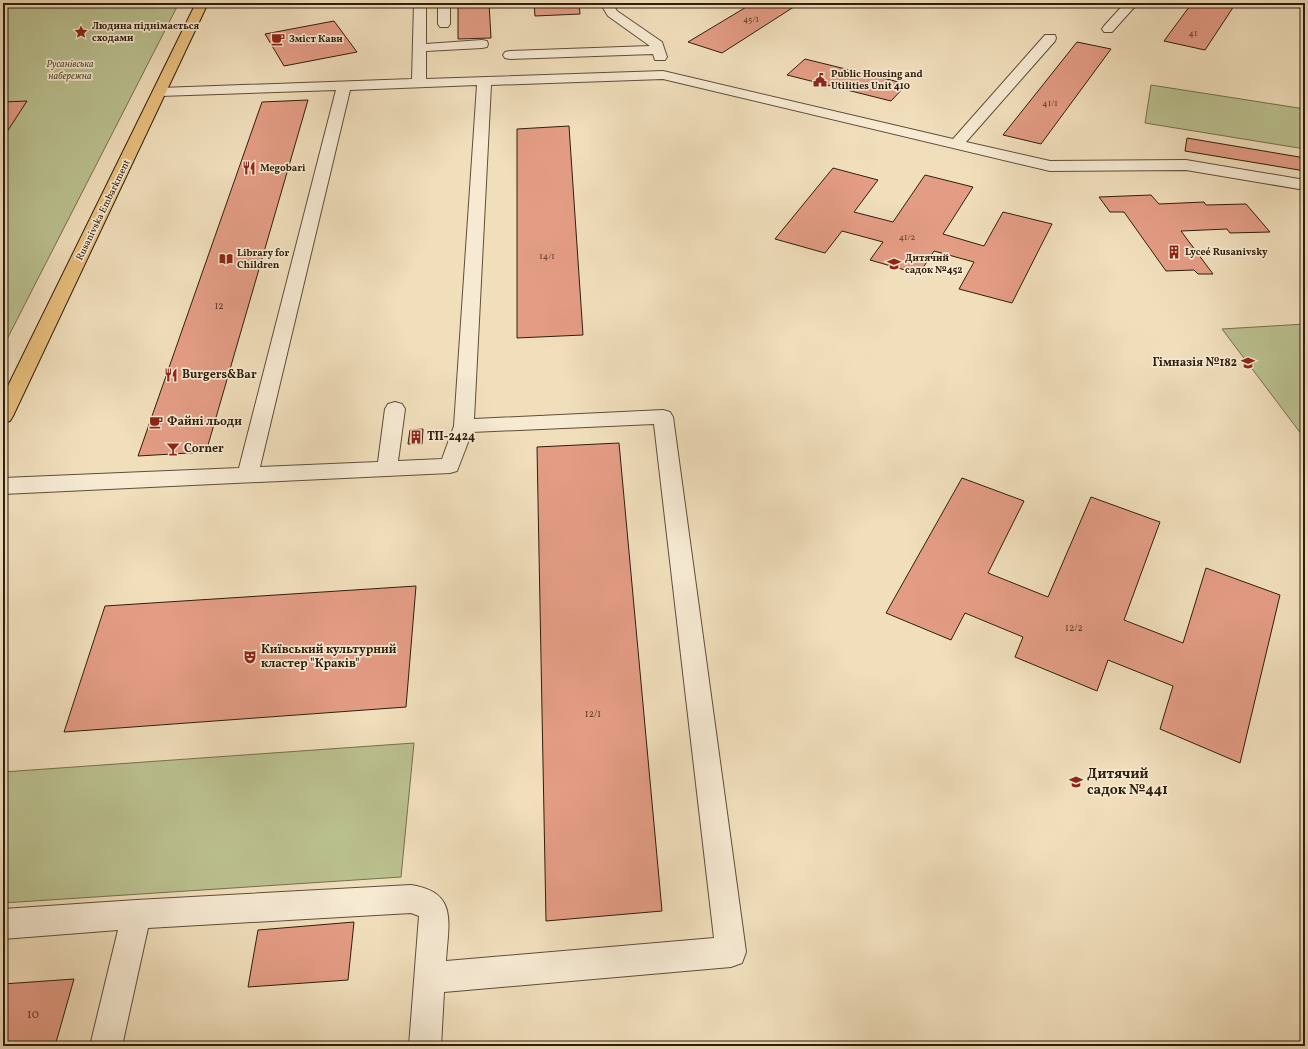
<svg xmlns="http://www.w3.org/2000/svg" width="1308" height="1049" font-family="Vollkorn,serif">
<rect width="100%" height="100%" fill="#f1dfbc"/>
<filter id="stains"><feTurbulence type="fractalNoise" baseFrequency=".005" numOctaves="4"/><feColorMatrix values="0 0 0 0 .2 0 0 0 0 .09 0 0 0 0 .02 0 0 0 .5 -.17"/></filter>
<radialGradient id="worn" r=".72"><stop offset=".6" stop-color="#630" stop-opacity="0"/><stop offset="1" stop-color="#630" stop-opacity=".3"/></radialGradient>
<path fill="#bbc190" stroke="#75704e" d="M3 3H179L3 347Z
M1151 85 1305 109V149L1145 123Z
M1305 324V439L1222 329Z
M414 743 401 877 3 903V772Z"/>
<path fill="#e49d85" stroke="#2f1e0b" d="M458 3H489L491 38 458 39Z
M534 3H579L580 14 535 16Z
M753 3H800L722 53 688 42Z
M1192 3H1236L1205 50 1164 41Z
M334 21 357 52 284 66 265 34Z
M1077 42 1111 49 1041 144 1003 135Z
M805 59 907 84 891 101 787 75Z
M308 100 206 452 138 456 262 102Z
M27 101 3 138V102Z
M569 126 583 335 517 338V129Z
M1187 138 1305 158V171L1185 151Z
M833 168 878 180 854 212 893 222 925 175 973 187 943 234 984 246 1003 212 1052 224 1012 303 959 289 974 262 934 251 919 274 870 260 883 242 842 231 825 253 775 239Z
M1151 195 1159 204 1204 202 1206 205 1246 204 1270 232 1230 233 1227 229 1181 231 1213 274H1198L1194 270 1166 271 1124 212H1110L1099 197Z
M423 429 422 444H408L410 430Z
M619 443 662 911 546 921 537 447Z
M962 478 1024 501 988 573 1048 597 1091 497 1160 522 1124 620 1183 643 1206 568 1280 595 1240 763 1160 729 1173 686 1108 660 1097 691 1015 657 1023 637 965 613 951 640 886 613Z
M416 586 406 707 64 732 105 606Z
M354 922 348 980 248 987 258 930Z
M74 979 55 1046H3V984Z"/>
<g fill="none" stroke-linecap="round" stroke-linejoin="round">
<g stroke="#604e37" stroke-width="2">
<path id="minor" d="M414 3H426V44L482 40 487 41 488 44 487 47 482 48 426 51V79L663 71 953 139 1045 35H1055L1056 38 1055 41 966 142 1050 161 1186 160 1305 180V190L1186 170 1050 171 663 79 491 85 474 419 663 410 670 412 673 417 746 952 742 963 731 967 444 992 441 1046H409L419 916 411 913 148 928 122 1046H90L118 930 3 939V909L136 900 411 885C459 892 448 924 446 961L714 938 654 424 472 432 457 471 450 473 3 494V478L239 468 336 90 160 96 155 95 153 92 155 89 160 88 412 79ZM477 85 454 426 442 459 398 461 405 409 402 404 395 402 388 404 385 409 378 462 260 467 350 90Z
M438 3H450V24L448 27H440L438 24Z
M600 3H612L617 11 662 42 667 57 665 60H655L653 54 510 59 505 58 503 55 505 52 510 51 650 46 608 16Z
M1125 3H1138L1112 32H1104L1102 29 1104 26Z"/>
</g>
<g stroke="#2f1e0b" stroke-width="2">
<path id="major" d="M196 3H208L13 416 10 421 3 423V396Z"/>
</g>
<use href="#minor" fill="#f6ead3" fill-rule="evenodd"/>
<use href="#major" fill="#e8c07e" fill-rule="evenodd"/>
</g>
<defs>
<g id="sight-bare" transform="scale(1.08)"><path d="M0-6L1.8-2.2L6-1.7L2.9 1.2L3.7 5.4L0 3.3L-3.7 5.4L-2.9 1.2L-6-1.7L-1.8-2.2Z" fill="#8f2418" stroke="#f6ead3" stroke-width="2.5" paint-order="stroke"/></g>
<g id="cafe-bare" transform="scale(1.08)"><path d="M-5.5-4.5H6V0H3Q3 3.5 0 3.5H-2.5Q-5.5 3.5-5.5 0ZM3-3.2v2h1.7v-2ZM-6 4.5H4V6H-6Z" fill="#8f2418" stroke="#f6ead3" stroke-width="2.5" paint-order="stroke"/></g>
<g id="civic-bare" transform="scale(1.08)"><path d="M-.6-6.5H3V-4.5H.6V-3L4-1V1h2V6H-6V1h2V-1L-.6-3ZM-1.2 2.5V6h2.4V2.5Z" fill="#8f2418" stroke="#f6ead3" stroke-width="2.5" paint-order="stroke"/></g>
<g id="restaurant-bare" transform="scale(1.08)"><path d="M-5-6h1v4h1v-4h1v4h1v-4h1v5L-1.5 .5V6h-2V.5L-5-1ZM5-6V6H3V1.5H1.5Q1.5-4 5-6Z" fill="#8f2418" stroke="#f6ead3" stroke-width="2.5" paint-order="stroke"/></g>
<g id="building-bare" transform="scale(1.08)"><path d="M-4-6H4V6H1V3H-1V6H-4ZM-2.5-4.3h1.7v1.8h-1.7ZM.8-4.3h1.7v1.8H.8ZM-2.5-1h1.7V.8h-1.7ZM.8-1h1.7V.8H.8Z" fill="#8f2418" stroke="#f6ead3" stroke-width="2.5" paint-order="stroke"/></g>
<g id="library-bare" transform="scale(1.08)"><path d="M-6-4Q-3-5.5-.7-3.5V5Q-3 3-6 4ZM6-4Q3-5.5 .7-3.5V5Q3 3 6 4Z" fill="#8f2418" stroke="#f6ead3" stroke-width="2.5" paint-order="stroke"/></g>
<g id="school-bare" transform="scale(1.08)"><path d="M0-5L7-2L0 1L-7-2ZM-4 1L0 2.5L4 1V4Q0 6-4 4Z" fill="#8f2418" stroke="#f6ead3" stroke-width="2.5" paint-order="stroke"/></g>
<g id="bar-bare" transform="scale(1.08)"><path d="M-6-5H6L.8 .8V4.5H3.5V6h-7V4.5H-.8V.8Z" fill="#8f2418" stroke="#f6ead3" stroke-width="2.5" paint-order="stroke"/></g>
<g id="theatre-bare" transform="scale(1.08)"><path d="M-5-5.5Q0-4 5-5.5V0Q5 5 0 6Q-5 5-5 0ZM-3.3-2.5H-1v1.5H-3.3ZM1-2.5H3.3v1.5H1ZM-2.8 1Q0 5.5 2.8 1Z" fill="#8f2418" stroke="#f6ead3" stroke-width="2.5" paint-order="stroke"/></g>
</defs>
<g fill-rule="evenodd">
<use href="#sight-bare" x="81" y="32"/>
<use href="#cafe-bare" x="278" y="39"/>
<use href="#civic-bare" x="820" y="80"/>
<use href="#restaurant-bare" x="249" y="168"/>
<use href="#building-bare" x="1174" y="252"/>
<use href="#library-bare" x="226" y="259"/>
<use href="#school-bare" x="894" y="264"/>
<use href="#school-bare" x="1248" y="363"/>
<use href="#restaurant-bare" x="171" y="375"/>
<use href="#cafe-bare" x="156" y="422"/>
<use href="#building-bare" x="416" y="437"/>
<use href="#bar-bare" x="173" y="449"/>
<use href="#theatre-bare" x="250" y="657"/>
<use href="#school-bare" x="1076" y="782"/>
</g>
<g text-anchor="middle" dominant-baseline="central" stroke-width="3.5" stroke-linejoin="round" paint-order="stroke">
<g font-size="9" fill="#5c3e2a">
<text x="751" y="19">45/1</text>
<text x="1193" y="33">41</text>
<text x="1050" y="103">41/1</text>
<text x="907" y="237">41/2</text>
<text x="547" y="256">14/1</text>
</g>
<g font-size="10" font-weight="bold" fill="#2f1e0b" stroke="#f6ead3" text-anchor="start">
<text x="92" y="26">Людина піднімається<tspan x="92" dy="12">сходами</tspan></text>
<text x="289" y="39">Зміст Кави</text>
<text x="831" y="74">Public Housing and<tspan x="831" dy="12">Utilities Unit 410</tspan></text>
<text x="260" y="168">Megobari</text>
<text x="1185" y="252">Lyceé Rusanivsky</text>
<text x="237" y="253">Library for<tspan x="237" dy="12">Children</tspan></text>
<text x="905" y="258">Дитячий<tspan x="905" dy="12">садок №452</tspan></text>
</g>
<g font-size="10" font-style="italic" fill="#594f33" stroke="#f6ead3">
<text x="70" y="64">Русанівська<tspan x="70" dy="12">набережна</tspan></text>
</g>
<g font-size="10" fill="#2f1e0b" stroke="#f6ead3">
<text transform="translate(103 210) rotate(-64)">Rusanivska Embarkment</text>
</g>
<g font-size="10" fill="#5c3e2a">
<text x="219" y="306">12</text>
<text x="1074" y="628">12/2</text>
<text x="593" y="714">12/1</text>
</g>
<g font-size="12" font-weight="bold" fill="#2f1e0b" stroke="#f6ead3" text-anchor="start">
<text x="1237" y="363" text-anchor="end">Гімназія №182</text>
<text x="182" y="375">Burgers&amp;Bar</text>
<text x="167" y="422">Файні льоди</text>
<text x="427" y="437">ТП-2424</text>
<text x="184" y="449">Corner</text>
<text x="261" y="650">Київський культурний<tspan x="261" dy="14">кластер "Краків"</tspan></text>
</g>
<g font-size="12" fill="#5c3e2a">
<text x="33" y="1015">10</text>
</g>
<g font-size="14" font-weight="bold" fill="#2f1e0b" stroke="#f6ead3" text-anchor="start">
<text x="1087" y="774">Дитячий<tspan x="1087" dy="16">садок №441</tspan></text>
</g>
</g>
<rect width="1308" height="1049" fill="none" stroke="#f1dfbc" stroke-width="16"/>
<rect x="4" y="4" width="1300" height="1041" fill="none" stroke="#2f1e0b" stroke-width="2"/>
<rect x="8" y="8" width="1292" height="1033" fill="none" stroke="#2f1e0b"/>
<rect width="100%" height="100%" filter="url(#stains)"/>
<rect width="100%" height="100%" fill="url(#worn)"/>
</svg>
